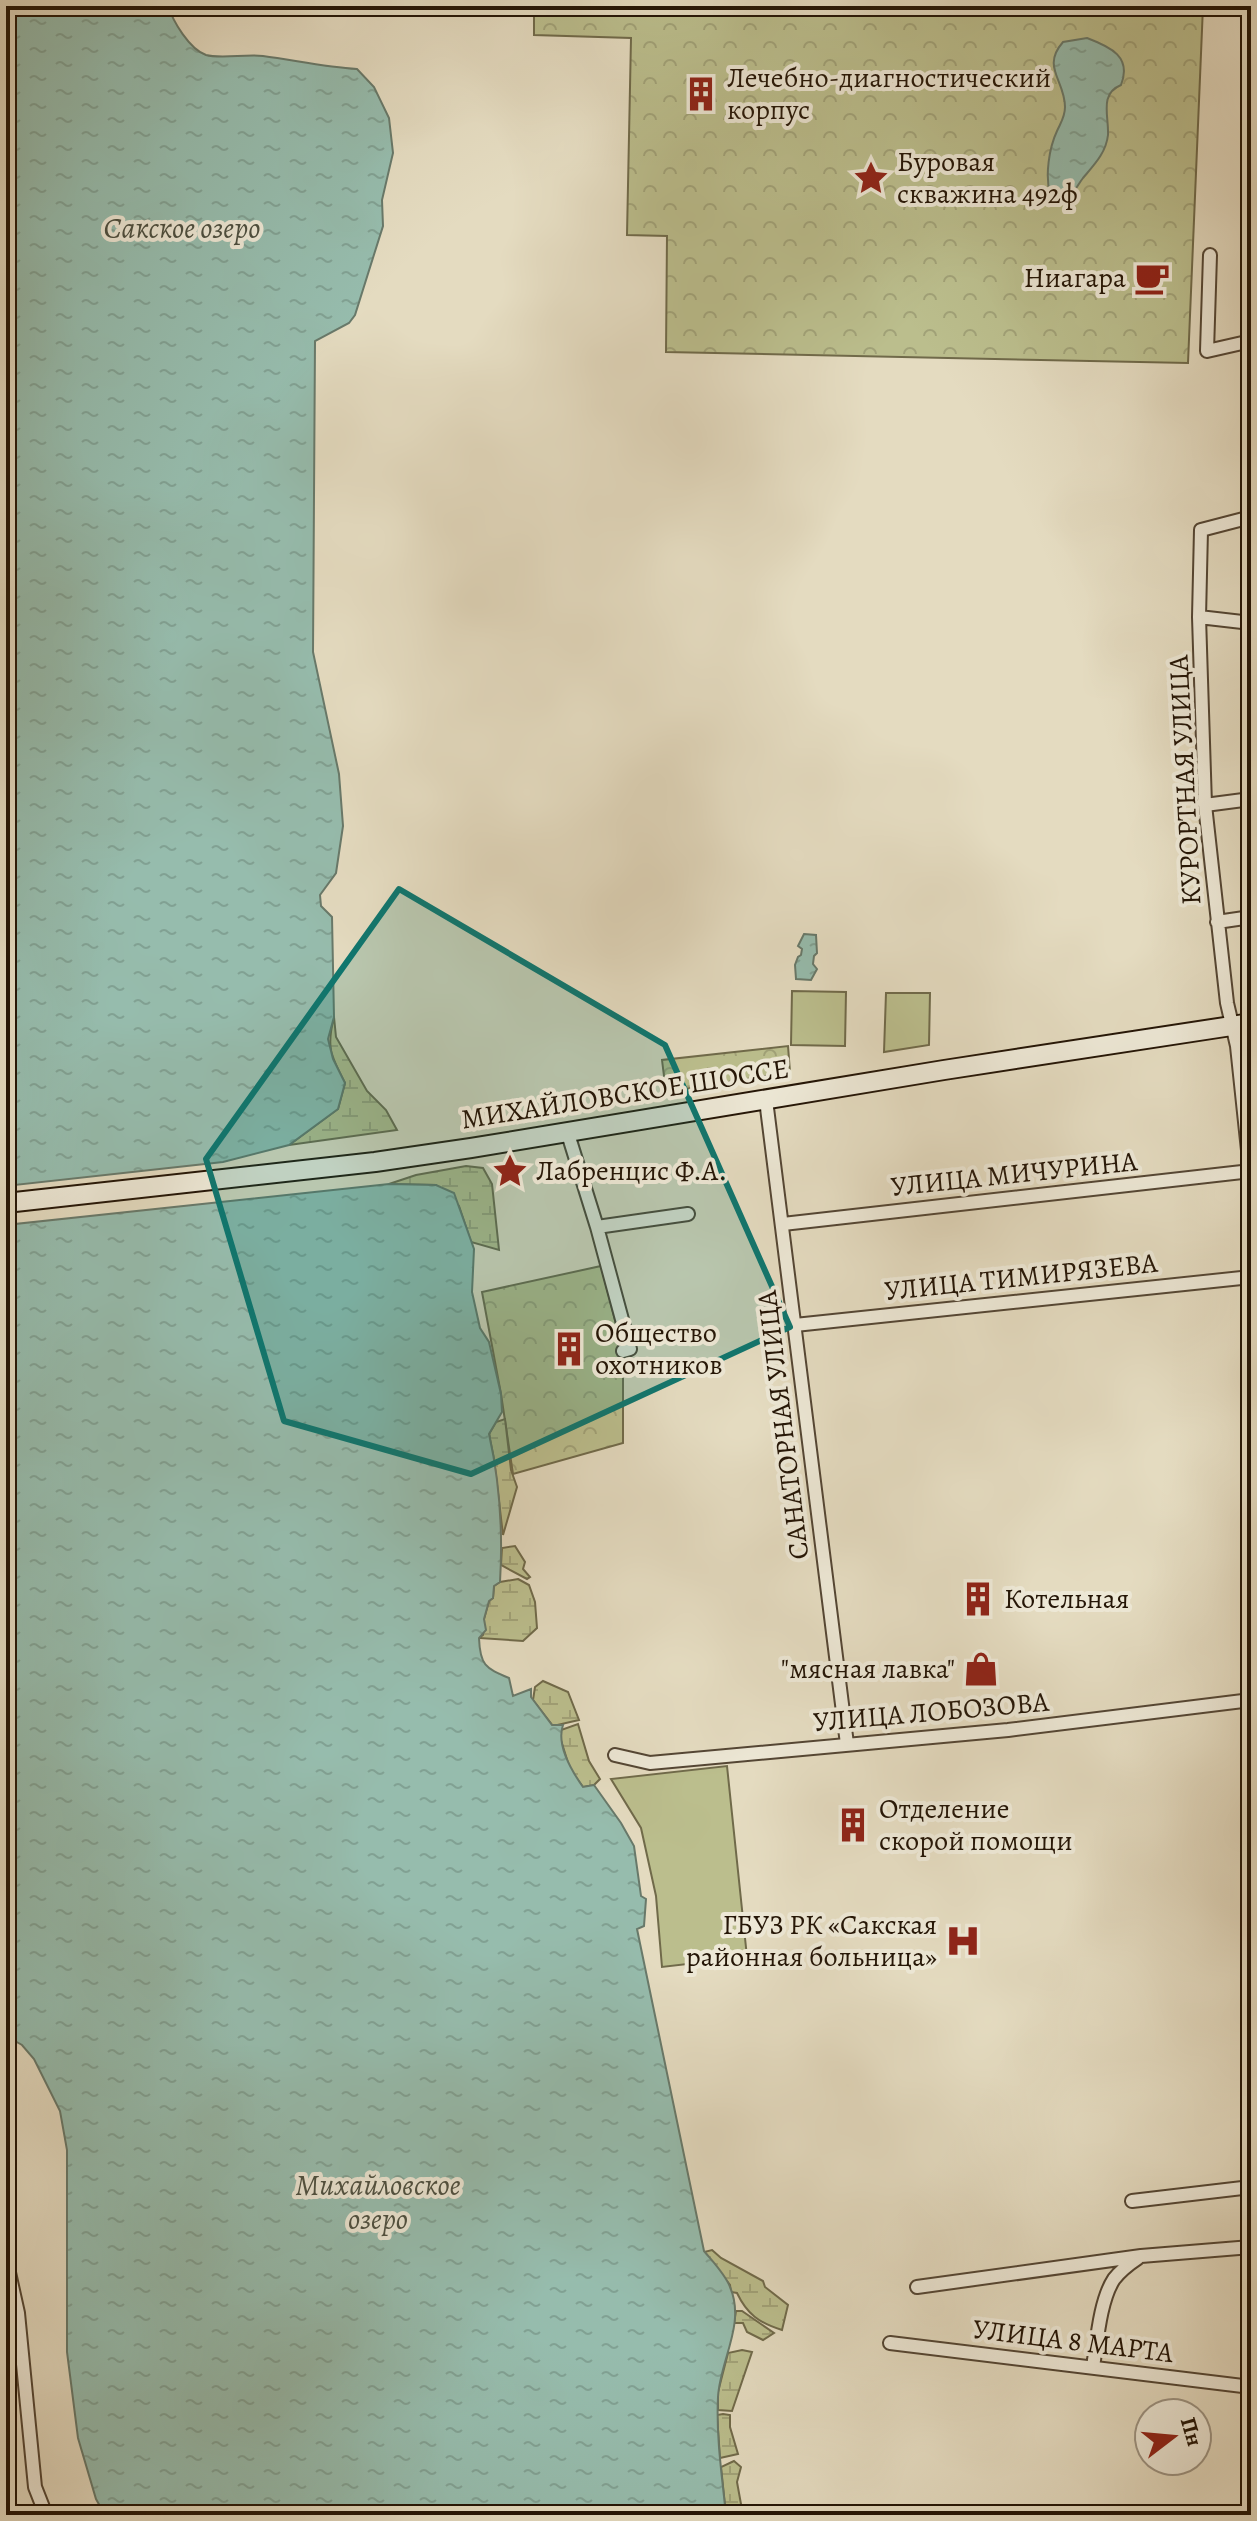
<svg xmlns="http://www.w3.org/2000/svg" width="1257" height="2521" font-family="Alegreya,serif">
<defs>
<pattern id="forest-crowns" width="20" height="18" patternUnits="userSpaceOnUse" patternTransform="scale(2)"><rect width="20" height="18" fill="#bbbe8d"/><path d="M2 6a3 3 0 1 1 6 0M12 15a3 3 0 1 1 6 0" fill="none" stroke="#a1a278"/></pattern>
<pattern id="wetland-marsh" width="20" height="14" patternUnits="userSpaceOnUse" patternTransform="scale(2)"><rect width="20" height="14" fill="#bbbe8d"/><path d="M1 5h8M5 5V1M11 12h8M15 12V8" fill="none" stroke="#a1a278"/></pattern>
<pattern id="water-ripples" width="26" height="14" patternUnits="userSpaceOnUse" patternTransform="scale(2)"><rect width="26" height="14" fill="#96bcad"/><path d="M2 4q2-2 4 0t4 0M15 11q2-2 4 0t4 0" fill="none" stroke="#81a193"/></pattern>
</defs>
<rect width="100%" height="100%" fill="#e4dbc0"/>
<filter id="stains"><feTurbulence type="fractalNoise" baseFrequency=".0025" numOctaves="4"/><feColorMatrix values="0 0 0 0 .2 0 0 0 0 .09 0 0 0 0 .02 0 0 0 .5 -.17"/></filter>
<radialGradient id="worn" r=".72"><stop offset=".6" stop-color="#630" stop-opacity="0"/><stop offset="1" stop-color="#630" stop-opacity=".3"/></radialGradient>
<path fill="url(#forest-crowns)" stroke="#706a4a" stroke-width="2" d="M534 6H1203L1188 363 666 352 667 236 627 235 631 38 534 35Z
M788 1046 790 1072 666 1092 662 1060Z
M601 1266 623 1351V1443L513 1474 501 1394 482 1292Z"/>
<path fill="url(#wetland-marsh)" stroke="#706a4a" stroke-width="2" d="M334 1017 336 1037 367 1091 386 1110 397 1130 289 1145 338 1109 345 1083C331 1056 326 1048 334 1017Z
M466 1166 483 1168 492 1184 499 1250 471 1242 459 1206 436 1185 389 1184 416 1175Z
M505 1419 511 1470 517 1487 503 1535 494 1459 489 1434 496 1422Z
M515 1546 525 1562 523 1569 530 1577 527 1579 501 1565 502 1548Z
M518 1579 529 1585 535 1602 537 1628 523 1641 479 1638 483 1635 484 1619 489 1601 493 1598 494 1586 500 1582Z
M543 1681 568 1692 579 1720 553 1726 533 1700 535 1687Z
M578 1724 589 1761 600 1779 594 1785 583 1787 570 1769 559 1734 561 1730Z
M712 2250 721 2258 763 2281 765 2287 788 2305 782 2330C759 2323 747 2314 737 2293L731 2292 730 2285 704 2252Z
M736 2311H742L774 2333 763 2340 747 2332 743 2323H734Z
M742 2350 752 2352 732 2411 718 2410V2392L728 2353Z
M723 2414 730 2415V2427L738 2454 720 2458 717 2415Z
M734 2461 741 2467 737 2482 743 2515H726L721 2467Z"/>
<path fill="#bbbe8d" stroke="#706a4a" stroke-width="2" d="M792 991 846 992 845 1046 791 1045Z
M886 993H930L929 1045 884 1052Z
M727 1766 747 1957 662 1967 656 1896 641 1828 611 1779Z"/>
<path fill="url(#water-ripples)" stroke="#68796a" stroke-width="2" d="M6 6H168C173 21 189 49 206 55 219 59 247 54 263 56 294 60 325 67 357 69L374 87 389 118 393 153 382 200 383 226 355 315 349 323 315 341 313 652 339 774 343 826 336 873 320 895 321 906 332 917 334 1017 328 1039 333 1059 345 1083 338 1109 289 1145 223 1162 6 1186Z
M1087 38C1111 47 1132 57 1121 85 1099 94 1109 116 1108 135 1106 153 1094 165 1083 178 1076 187 1074 196 1062 199L1050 193C1045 176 1049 148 1057 131 1061 122 1065 117 1065 107 1065 80 1041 67 1063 42Z
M804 934 816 935 817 953 814 956 813 964 817 969 811 980 796 979 795 965 798 957 801 955 802 949 798 946Z
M389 1184 436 1185 454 1193 474 1249 472 1292 480 1328 489 1342 501 1394 502 1412 489 1434C500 1483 503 1532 500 1582L494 1586 493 1598 489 1601 484 1619 486 1630 479 1638C480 1665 485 1668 509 1678L513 1696 531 1689V1697L552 1725H563C556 1745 571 1770 583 1787L594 1785 621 1823 634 1846 641 1896 646 1899 644 1926 637 1929 704 2251C713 2262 725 2274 730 2287 746 2324 720 2360 718 2397 716 2436 722 2476 726 2515H105L96 2499 78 2438 67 2352V2150L60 2111 34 2059 22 2045 6 2036V1225Z"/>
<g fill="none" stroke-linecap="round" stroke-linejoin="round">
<g stroke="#544634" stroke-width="16">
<path id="street" d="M1210 255 1207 351 1251 341
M1251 517 1201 530 1199 617 1205 805 1227 1003 1237 1046 1251 1179
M1199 617 1251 623
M1205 805 1251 799
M1217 922 1251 917
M766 1100 847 1744
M568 1134 597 1227 630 1349 623 1351
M783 1224 1251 1171
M597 1227 688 1214
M795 1325 1251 1277
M615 1755 650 1763 1008 1730 1251 1700
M1132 2201 1251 2187
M6 2259 18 2313 35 2487 46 2515
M917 2287 1141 2256 1251 2247
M890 2343 1251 2387
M1093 2367C1097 2341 1100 2300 1114 2279 1121 2270 1129 2264 1138 2258"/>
</g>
<g stroke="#241506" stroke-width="22">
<path id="secondary" d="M6 1203 375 1162 471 1148 944 1070 1251 1023"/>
</g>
<use href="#street" stroke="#ede8d6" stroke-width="12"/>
<use href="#secondary" stroke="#ede8d6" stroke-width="18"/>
</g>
<path fill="#0f766e" fill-opacity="0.2" stroke="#0f766e" stroke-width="6" stroke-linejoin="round" d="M399 889 665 1045 790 1327 471 1474 284 1421 206 1159Z"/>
<defs>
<g id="building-bare" transform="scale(2.76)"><path d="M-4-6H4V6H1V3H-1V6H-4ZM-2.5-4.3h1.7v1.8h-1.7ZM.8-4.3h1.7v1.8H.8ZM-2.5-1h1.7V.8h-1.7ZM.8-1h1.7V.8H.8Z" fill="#8f2418" stroke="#ede8d6" stroke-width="2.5" paint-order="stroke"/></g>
<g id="sight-bare" transform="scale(2.76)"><path d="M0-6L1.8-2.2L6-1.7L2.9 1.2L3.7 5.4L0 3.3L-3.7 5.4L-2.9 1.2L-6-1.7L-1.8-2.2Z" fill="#8f2418" stroke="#ede8d6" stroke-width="2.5" paint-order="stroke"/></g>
<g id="cafe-bare" transform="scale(2.76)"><path d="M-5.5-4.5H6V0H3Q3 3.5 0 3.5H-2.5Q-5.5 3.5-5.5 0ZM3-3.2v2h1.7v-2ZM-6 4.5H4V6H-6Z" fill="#8f2418" stroke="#ede8d6" stroke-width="2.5" paint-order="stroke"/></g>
<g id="shop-bare" transform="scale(2.76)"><path d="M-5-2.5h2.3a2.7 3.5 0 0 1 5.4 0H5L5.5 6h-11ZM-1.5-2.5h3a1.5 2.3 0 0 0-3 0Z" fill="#8f2418" stroke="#ede8d6" stroke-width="2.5" paint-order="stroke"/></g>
<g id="hospital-bare" transform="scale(2.76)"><path d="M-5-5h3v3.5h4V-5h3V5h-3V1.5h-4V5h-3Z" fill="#8f2418" stroke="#ede8d6" stroke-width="2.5" paint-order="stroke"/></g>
</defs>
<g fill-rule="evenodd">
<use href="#building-bare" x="701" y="94"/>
<use href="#sight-bare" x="871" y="178"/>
<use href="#cafe-bare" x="1152" y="278"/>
<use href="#sight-bare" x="510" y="1171"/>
<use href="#building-bare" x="569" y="1349"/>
<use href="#building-bare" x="978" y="1599"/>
<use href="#shop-bare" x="981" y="1669"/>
<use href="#building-bare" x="853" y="1825"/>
<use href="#hospital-bare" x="963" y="1941"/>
</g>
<g text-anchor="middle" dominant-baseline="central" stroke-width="8" stroke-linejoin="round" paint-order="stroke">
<g font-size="28" fill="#241506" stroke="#ede8d6" text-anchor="start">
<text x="727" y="78">Лечебно-диагностический<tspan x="727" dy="32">корпус</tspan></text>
<text x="897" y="162">Буровая<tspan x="897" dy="32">скважина 492ф</tspan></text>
<text x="1126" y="278" text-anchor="end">Ниагара</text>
<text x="536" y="1171">Лабренцис Ф.А.</text>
<text x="595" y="1333">Общество<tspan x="595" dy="32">охотников</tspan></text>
<text x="1004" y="1599">Котельная</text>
<text x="955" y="1669" text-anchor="end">"мясная лавка"</text>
<text x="879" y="1809">Отделение<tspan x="879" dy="32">скорой помощи</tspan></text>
<text x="937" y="1925" text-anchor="end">ГБУЗ РК «Сакская<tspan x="937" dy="32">районная больница»</tspan></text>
</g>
<g font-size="28" fill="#241506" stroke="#ede8d6">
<text transform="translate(1185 780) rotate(-93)">КУРОРТНАЯ УЛИЦА</text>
<text transform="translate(625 1094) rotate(-9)">МИХАЙЛОВСКОЕ ШОССЕ</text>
<text transform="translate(1014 1174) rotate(-6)">УЛИЦА МИЧУРИНА</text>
<text transform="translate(1021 1277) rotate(-6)">УЛИЦА ТИМИРЯЗЕВА</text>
<text transform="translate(783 1425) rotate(-97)">САНАТОРНАЯ УЛИЦА</text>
<text transform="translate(931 1712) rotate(-5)">УЛИЦА ЛОБОЗОВА</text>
<text transform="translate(1073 2341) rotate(7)">УЛИЦА 8 МАРТА</text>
</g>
<g font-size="30" font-style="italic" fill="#4c4f40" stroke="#ede8d6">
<text x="182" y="228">Сакское озеро</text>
<text x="378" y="2185">Михайловское<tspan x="378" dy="34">озеро</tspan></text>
</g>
</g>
<rect width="1257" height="2521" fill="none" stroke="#e4dbc0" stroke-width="32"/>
<rect x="8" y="8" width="1241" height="2505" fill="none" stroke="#241506" stroke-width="4"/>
<rect x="16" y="16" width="1225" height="2489" fill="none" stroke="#241506" stroke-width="2"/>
<g transform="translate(1173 2437) rotate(74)"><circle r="38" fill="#ede8d6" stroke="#9d9483" stroke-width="2"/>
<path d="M0-6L14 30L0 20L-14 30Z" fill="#8f2418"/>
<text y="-12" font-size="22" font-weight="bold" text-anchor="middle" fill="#241506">Пн</text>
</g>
<rect width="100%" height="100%" filter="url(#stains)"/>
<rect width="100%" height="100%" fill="url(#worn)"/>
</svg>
